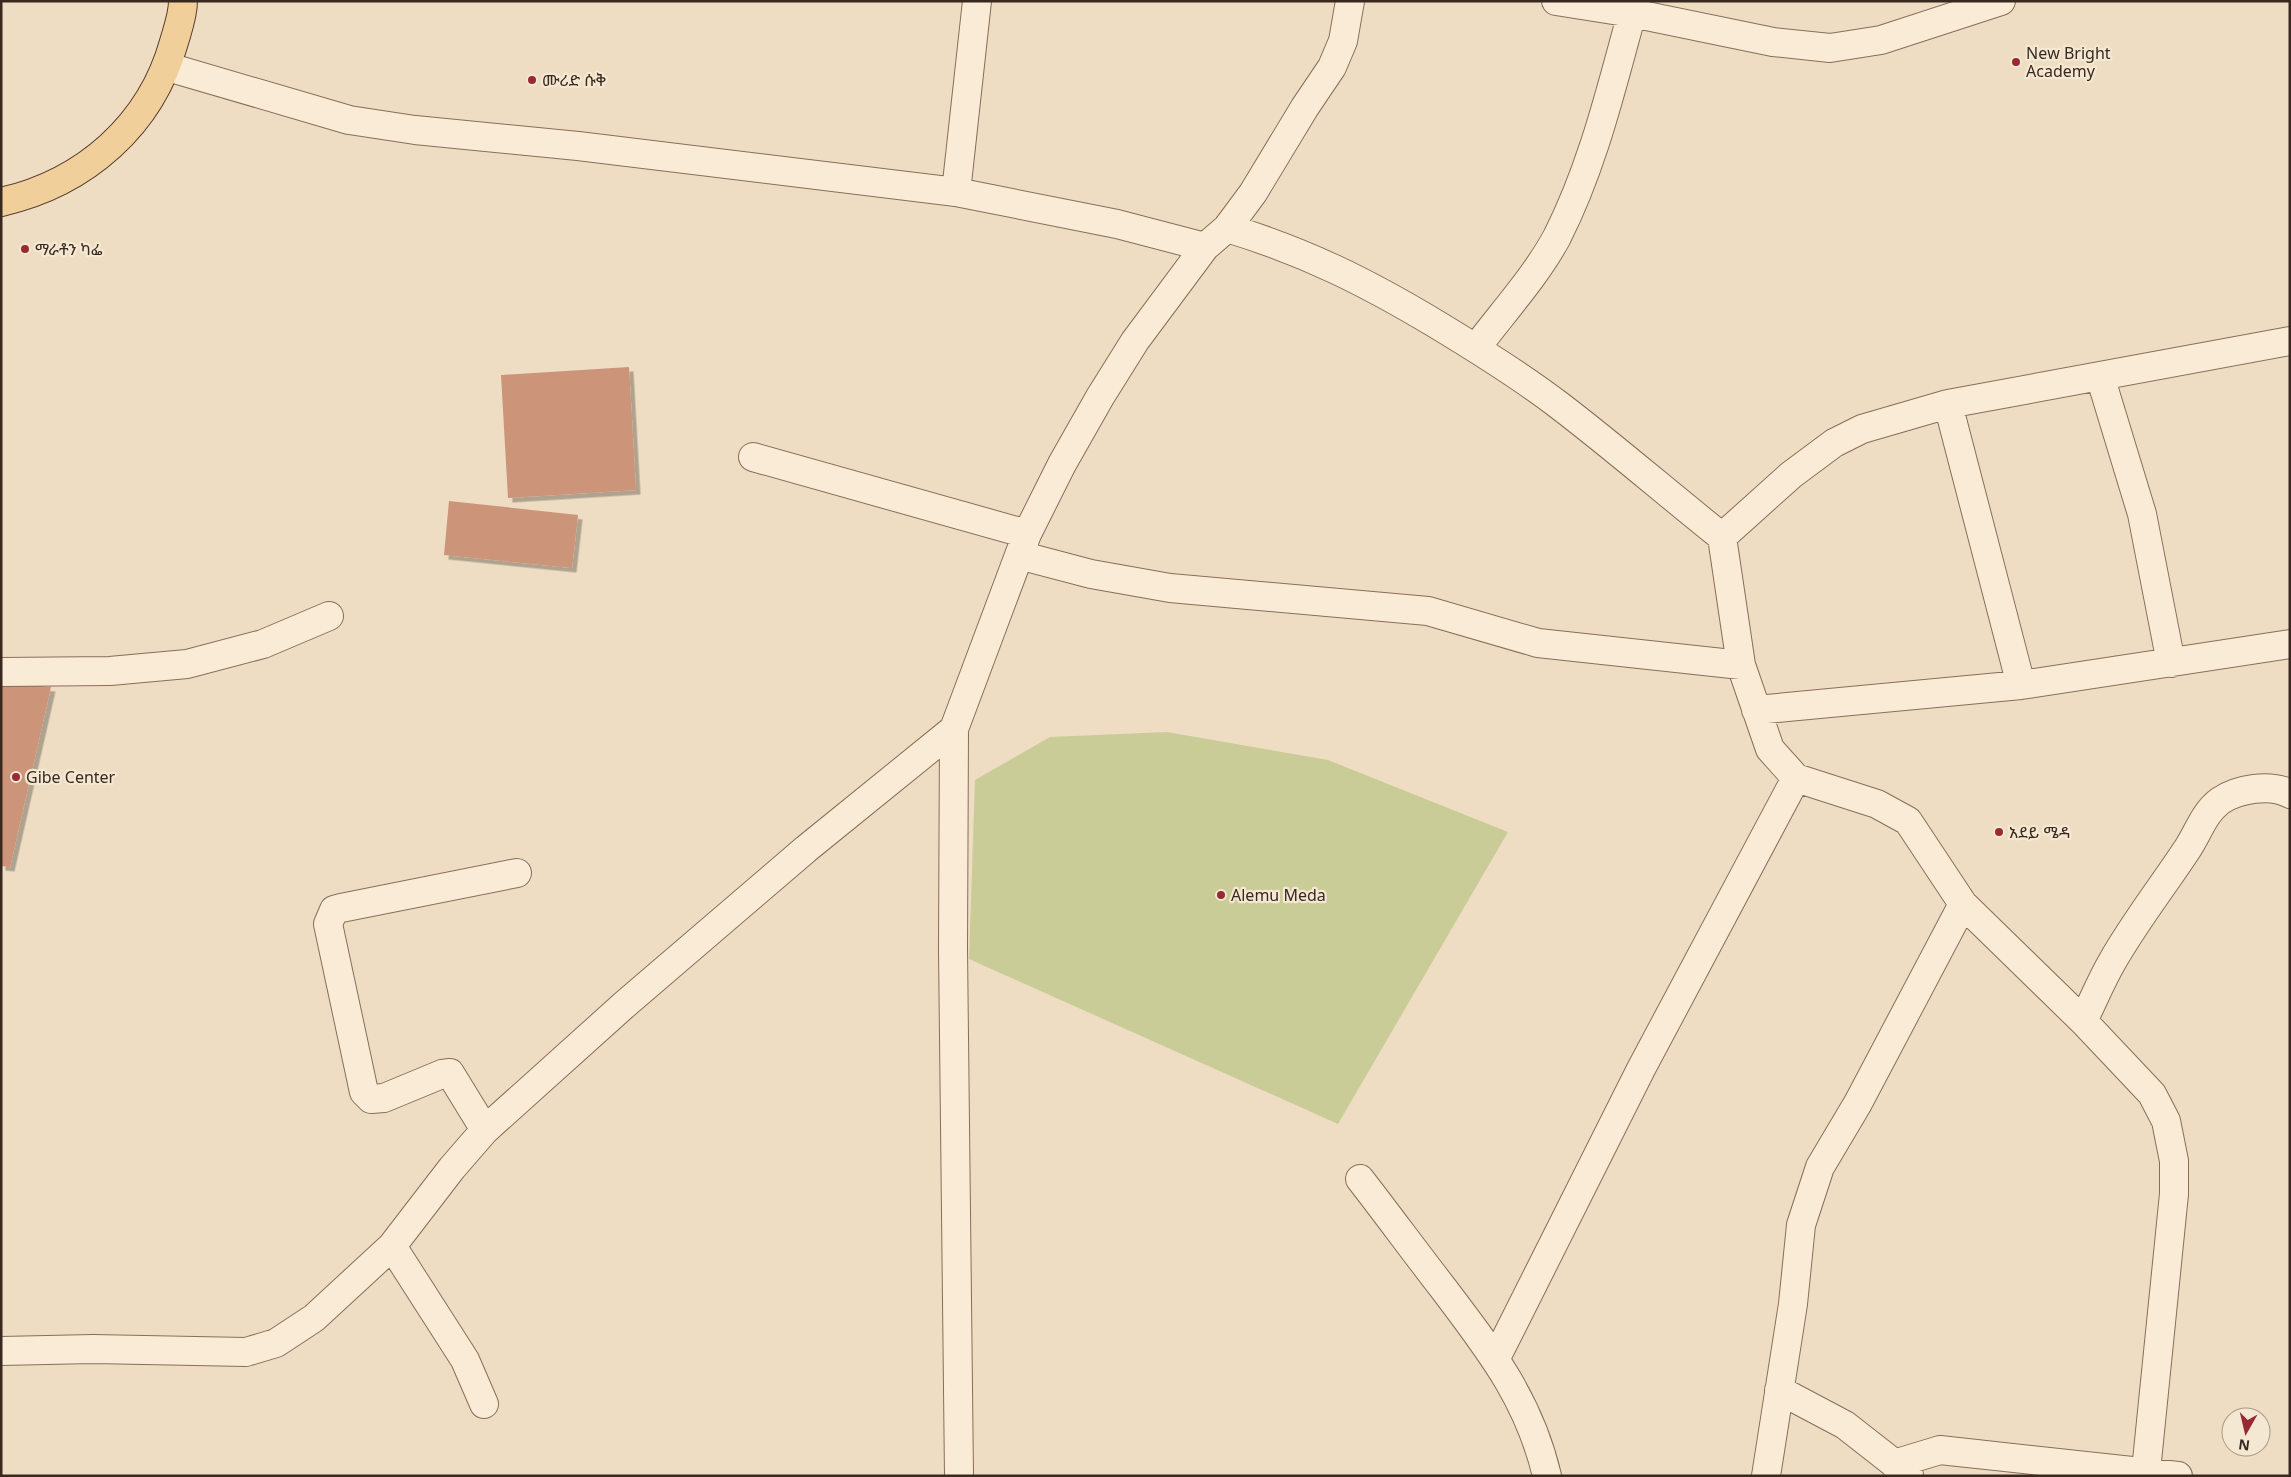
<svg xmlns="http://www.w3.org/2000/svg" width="2291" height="1477" font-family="Georgia,'Noto Sans Ethiopic',serif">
<defs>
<filter id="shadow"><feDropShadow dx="4.5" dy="4.5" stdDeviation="0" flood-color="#0004"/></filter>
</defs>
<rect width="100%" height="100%" fill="#eeddc3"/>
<path fill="#cacc97" d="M1167 732 1328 760 1508 832 1338 1124 969 959 975 780 1050 737Z"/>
<path fill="#cc9478" filter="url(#shadow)" d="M629 367 636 490 508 498 501 375Z
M449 501 578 515 572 568 444 555Z
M1 683 51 687 10 867 1 866Z"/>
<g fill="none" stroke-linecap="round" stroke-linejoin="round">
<g stroke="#886e5a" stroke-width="30">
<path id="minor" d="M1556 1 1632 13 1773 42 1830 48 1881 40 2001 1
M168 67 349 120 415 130 578 146 956 192 1117 224 1205 247
M956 192 977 1
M1227 228C1306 252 1366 282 1436 324 1479 350 1521 376 1560 406 1615 448 1668 494 1722 537L1741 665 1770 749 1796 778 1877 804 1908 821 1963 904 2083 1021C2093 1001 2101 981 2112 962 2134 923 2163 886 2188 848 2199 831 2204 813 2220 801 2237 789 2271 783 2290 794
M1476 348C1503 312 1536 276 1557 237 1593 166 1611 89 1632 13
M2100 376 2142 514 2171 663
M1948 404 2021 685
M753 457 1027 534
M1722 537 1791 475 1834 443 1862 429 1948 404 2290 341
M1019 555 1091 574 1170 588 1428 611 1538 643 1741 665
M1 672 110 671 187 664 263 644 329 616
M1756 710 2021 685 2290 644
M2083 1021 2152 1094 2166 1121 2174 1161V1194L2146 1471
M485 1130 450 1073 442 1074 384 1098 371 1099 364 1092 328 924 334 910 341 908 517 873
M1360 1179C1388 1215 1415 1252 1443 1288 1489 1349 1529 1399 1547 1476
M392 1246 465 1360 484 1404
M1 1351 93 1349 246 1352 276 1343 314 1318 392 1246 452 1168 485 1130 624 1005 806 849 954 729
M1496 1358 1641 1069 1796 778
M1779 1390 1845 1425 1909 1475
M1894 1464 1940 1450 2178 1476
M959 1476 953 949 954 729 1027 534 1062 464 1100 397 1135 341 1205 247 1227 228 1253 193 1305 107 1332 67 1343 41 1350 1
M1766 1476 1793 1304 1801 1225 1820 1167 1858 1103 1963 904"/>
</g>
<g stroke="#563d2e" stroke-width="30">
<path id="primary" d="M1 202C85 183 151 125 174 42 178 28 183 15 183 1"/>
</g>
<use href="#minor" stroke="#f9ebd6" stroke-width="28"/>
<use href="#primary" stroke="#f1cf9a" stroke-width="28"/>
</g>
<g fill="#972a34" stroke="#f5e8d2" stroke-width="2">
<circle cx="2016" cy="62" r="5"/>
<circle cx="532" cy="80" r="5"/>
<circle cx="25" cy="249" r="5"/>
<circle cx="16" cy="777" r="5"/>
<circle cx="1999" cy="832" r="5"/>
<circle cx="1221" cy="895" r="5"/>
</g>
<g text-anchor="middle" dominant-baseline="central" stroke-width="4.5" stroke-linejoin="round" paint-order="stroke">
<g font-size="16" fill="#38281e" stroke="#f5e8d2" text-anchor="start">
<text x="2026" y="53">New Bright<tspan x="2026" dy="18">Academy</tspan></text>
<text x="542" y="80">ሙሪድ ሱቅ</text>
<text x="35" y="249">ማራቶን ካፌ</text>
<text x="26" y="777">Gibe Center</text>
<text x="2009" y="832">አደይ ሜዳ</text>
<text x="1231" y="895">Alemu Meda</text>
</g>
</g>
<rect width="2291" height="1477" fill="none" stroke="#38281e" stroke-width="5"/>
<g transform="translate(2246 1432) rotate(188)"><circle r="24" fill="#f5e8d2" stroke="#a99b8a"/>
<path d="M0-4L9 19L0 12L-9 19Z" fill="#972a34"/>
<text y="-8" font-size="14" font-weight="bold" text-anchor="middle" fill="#38281e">N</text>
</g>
</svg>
